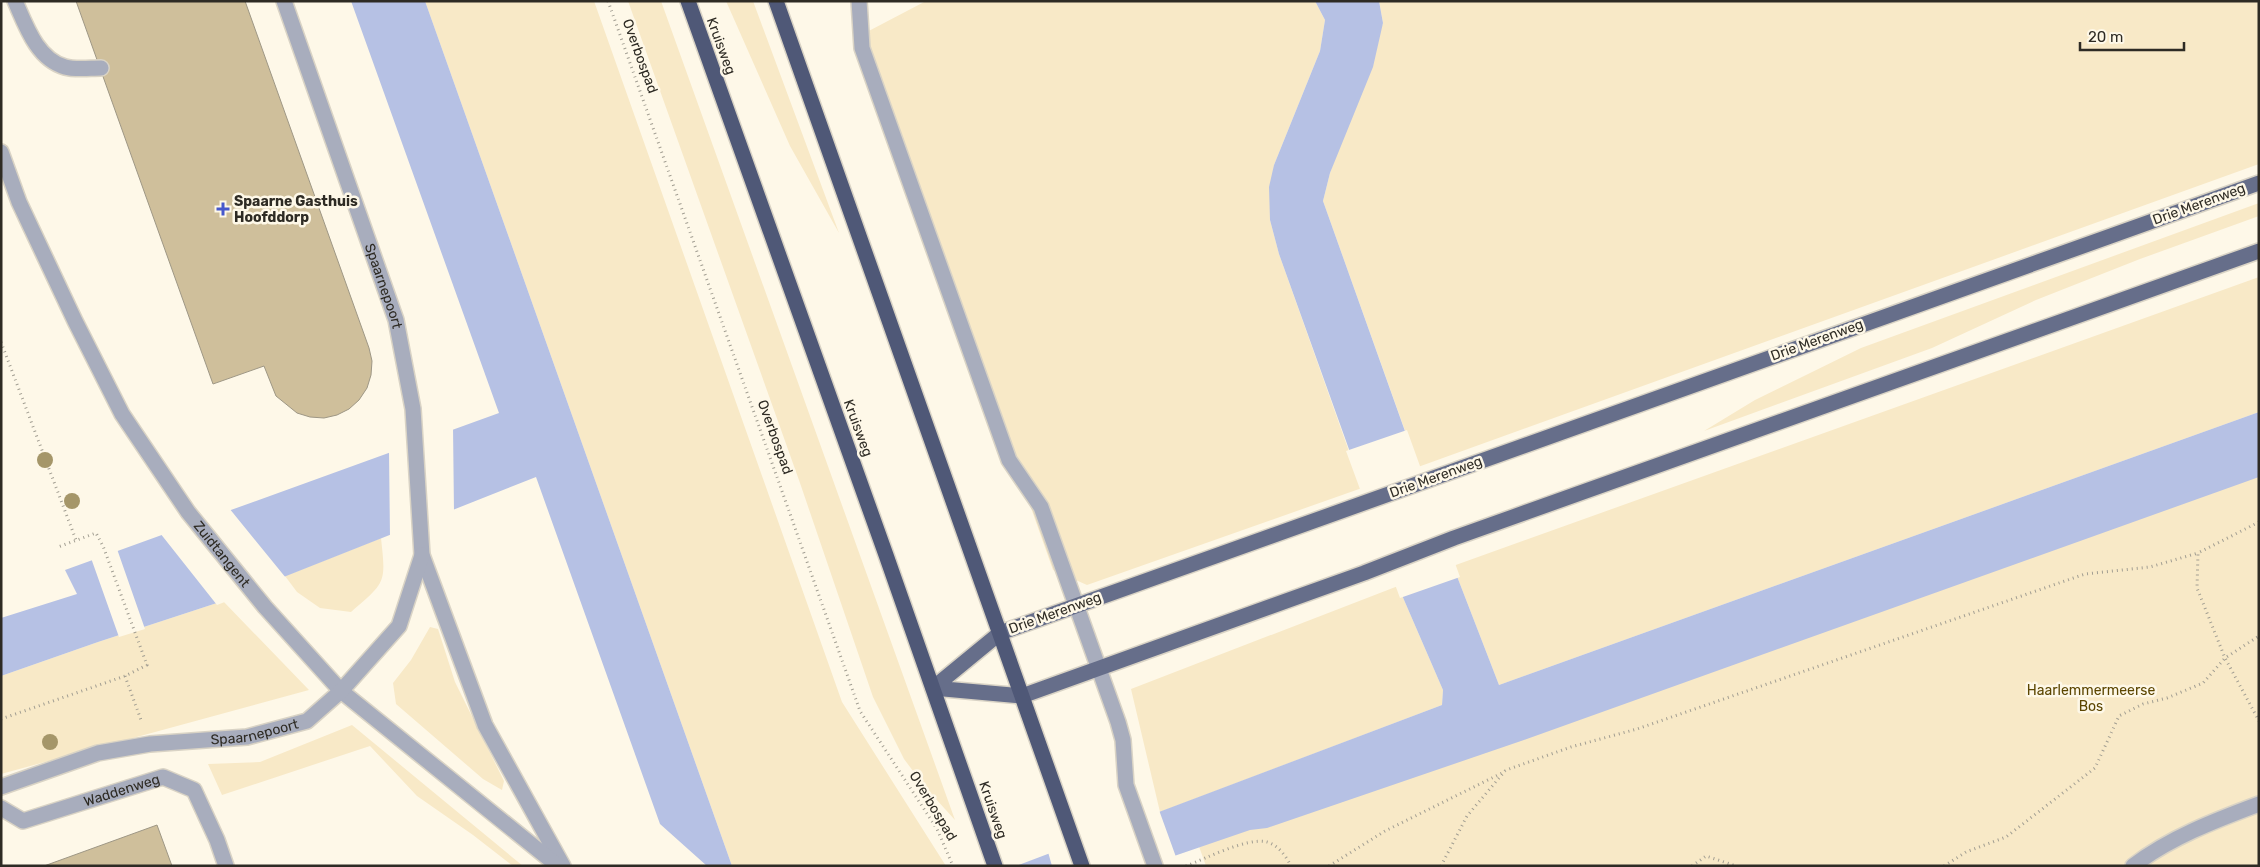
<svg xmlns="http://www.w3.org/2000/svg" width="2260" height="867" font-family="Rubik,sans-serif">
<rect width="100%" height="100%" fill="#fef8e8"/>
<path fill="#f8e9c7" d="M425 1H594L842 702 946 866H732Z
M628 1H661L955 820 925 787 904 759 873 697 800 483Z
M726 1H753L839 233 790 146Z
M926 1H1315L1325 20 1320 51 1274 165 1270 220 1279 254 1362 488 1087 585 1053 570 863 34Z
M1379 1H2259V164L1418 467 1323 201 1330 173 1383 23Z
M2259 203V216L2140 259 2036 300 1932 348 1704 431 1755 400 1861 348Z
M2259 277V412L1499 685 1453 566Z
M2259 462V866H1206L1196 838Z
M381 538C386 583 386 582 351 612L320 608 297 592 285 576Z
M1398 586 1443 690 1442 705 1160 812 1131 689Z
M223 601 309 690 1 774V676L98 642Z
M430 627 438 629 455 682 504 781 502 790 483 779 396 704 393 683 411 660Z
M352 725 523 866H513L473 835 417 796 370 746 222 795 208 764 260 762Z"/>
<path fill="#b6c1e4" d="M351 1H425L732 866H707L660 824 536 477 223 601 98 642 1 676V618L77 594 65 570 499 413Z
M1315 1H1379L1383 23 1373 67 1330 173 1323 201 1453 566 1499 685 2259 412V477L1521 741 1267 828 1250 830 1145 866H1016L1442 705 1443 690 1398 586 1279 254 1270 220 1269 187 1274 165 1320 51 1325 20Z"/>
<path fill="#fef8e8" d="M453 427 454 512 390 537 389 451Z
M1407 430 1460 577 1400 598 1346 451Z
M229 508 286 578 217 605 160 533Z
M117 549 145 629 119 637 91 558Z
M1159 810 1176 857 1153 866H1052L1048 852Z"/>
<path fill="#cfbf9b" stroke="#9e9785" d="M76 1H245L369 348 372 361 371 375 367 388 359 400 349 409 337 415 324 418 310 417 297 413 276 396 264 366 213 384Z
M157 825 172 866H44Z"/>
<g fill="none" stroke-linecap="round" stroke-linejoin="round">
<g stroke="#d9d3c5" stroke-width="18">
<g id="minor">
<path d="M15 1C26 26 37 59 65 67 75 70 90 68 101 68"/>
<path id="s1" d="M284 1 396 320 413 409 422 555 485 725 563 866"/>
<path d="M859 1 862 48 1009 460 1041 507 1118 722 1123 740 1126 785 1155 866"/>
<path id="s2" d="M1 152 19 202 75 321 122 414 188 512 265 607 341 691 558 866"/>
<path id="s3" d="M1 787 98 753 150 744 247 737 307 721 341 691 399 626 422 555"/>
<path id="s4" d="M1 808 23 821 163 777 194 790 217 840 226 866"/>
<path d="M2133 866C2169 838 2216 820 2259 804"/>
</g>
</g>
<g stroke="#d9d3c5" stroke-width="18">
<path id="major" d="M933 688 1000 633 2259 183
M933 688 1022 696 1364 573 1454 538 2259 251"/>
</g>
<g stroke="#d9d3c5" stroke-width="18">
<path id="highway" d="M688 1 886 555 995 866
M776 1 1082 866"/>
</g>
<path stroke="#a29e92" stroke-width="3" stroke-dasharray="1 4" stroke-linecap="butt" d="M608 1 860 711 937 829 953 866
M1 342 76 540
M2259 522 2198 553 2197 588 2225 658 2259 721
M125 676 141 720
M1 719 125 676 147 665 103 546 96 533 58 547
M1186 866C1205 859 1247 837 1267 842 1278 845 1286 856 1291 866
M1329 866 1385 831 1502 773
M1441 866 1467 816 1505 771 1509 769 1571 747 1637 729 2085 574 2150 567 2198 553
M1692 866 1706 856 1736 866
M1944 866 1966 852 2006 837 2095 768 2119 716 2143 704 2167 698 2203 683 2225 658 2259 636"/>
<use href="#minor" stroke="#a8adbd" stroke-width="15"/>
<use href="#major" stroke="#666e8a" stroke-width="15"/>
<use href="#highway" stroke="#4f5877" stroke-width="15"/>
</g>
<g fill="#a59669">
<circle cx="45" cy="460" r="8"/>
<circle cx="72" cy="501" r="8"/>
<circle cx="50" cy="742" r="8"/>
</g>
<path fill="#4758cc" stroke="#fef8e8" stroke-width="2" d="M220.5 201.5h5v5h5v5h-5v5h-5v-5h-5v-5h5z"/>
<g text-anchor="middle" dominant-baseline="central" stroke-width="5" stroke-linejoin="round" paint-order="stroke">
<g font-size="14" fill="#2e2b24" stroke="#fef8e8">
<text transform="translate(721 46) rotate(70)">Kruisweg</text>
<text transform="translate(640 56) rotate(70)">Overbospad</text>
<text transform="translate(2199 204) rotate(-20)">Drie Merenweg</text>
<text stroke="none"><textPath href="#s1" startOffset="302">Spaarnepoort</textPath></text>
<text transform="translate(1817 340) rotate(-20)">Drie Merenweg</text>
<text transform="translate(858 428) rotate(70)">Kruisweg</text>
<text transform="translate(775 437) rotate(70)">Overbospad</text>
<text transform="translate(1436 477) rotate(-20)">Drie Merenweg</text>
<text stroke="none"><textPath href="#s2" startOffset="461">Zuidtangent</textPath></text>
<text transform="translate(1055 613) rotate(-20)">Drie Merenweg</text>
<text stroke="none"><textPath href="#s3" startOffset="261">Spaarnepoort</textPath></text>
<text stroke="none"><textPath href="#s4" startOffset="129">Waddenweg</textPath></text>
<text transform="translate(933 806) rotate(59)">Overbospad</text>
<text transform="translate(993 810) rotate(71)">Kruisweg</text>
</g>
<g font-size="14" font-weight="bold" fill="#2e2b24" stroke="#fef8e8" text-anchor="start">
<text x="234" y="201">Spaarne Gasthuis<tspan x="234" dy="16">Hoofddorp</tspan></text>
</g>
<g font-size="14" fill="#5c4601" stroke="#fef8e8">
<text x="2091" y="690">Haarlemmermeerse<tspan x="2091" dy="16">Bos</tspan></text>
</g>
</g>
<rect width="2260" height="867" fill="none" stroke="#2e2b24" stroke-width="5"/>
<path d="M2080 42v8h104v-8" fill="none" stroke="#2e2b24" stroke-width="2.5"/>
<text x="2088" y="42" font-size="15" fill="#2e2b24" stroke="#fef8e8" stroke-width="4" paint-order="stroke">20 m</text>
</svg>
